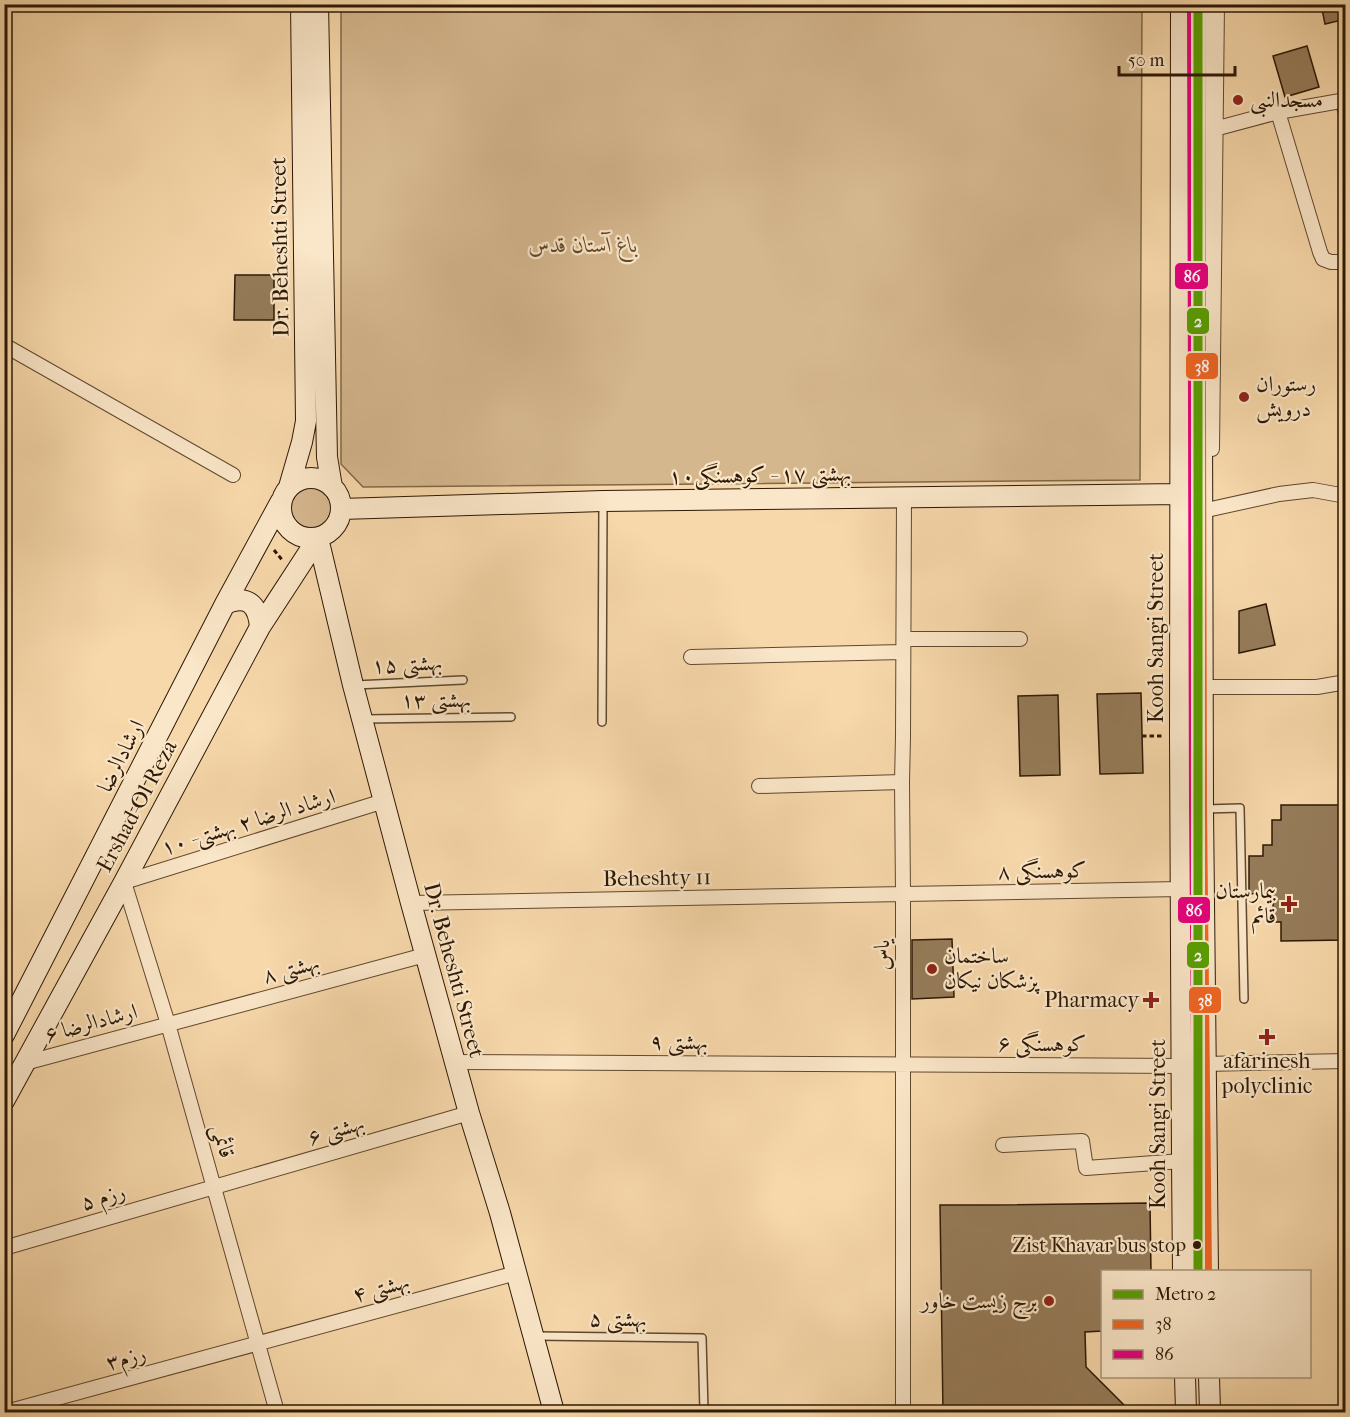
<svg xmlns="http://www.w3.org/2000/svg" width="1350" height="1417" font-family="'IM FELL French Canon',Amiri,serif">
<rect width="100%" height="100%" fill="#f7d8aa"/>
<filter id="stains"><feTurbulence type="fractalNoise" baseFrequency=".00333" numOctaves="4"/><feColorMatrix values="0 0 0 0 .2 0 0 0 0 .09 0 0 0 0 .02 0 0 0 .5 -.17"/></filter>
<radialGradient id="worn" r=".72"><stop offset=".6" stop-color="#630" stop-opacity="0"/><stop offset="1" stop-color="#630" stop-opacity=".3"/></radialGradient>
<path fill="#d5b78e" stroke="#816849" stroke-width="1.5" d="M341 5H1142L1140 480 363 487 341 464Z
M291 508a20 20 0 1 1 40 0a20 20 0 1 1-40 0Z"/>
<path fill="#967c5a" stroke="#2d1804" stroke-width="1.5" d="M1321 4H1346V19L1325 24Z
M1307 46 1319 87 1285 97 1273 56Z
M235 275H274V320H234Z
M1266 604 1275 645 1239 653V611Z
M1141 693 1143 773 1100 774 1097 694Z
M1058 695 1060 775 1020 776 1018 696Z
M1281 805H1346V940L1281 941V922H1273V897H1264V893L1249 894V856H1263V845H1272V820H1281Z
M952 939 954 997 912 999V940Z
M1150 1203 1151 1272H1102V1331L1085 1332 1086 1367 1132 1413H943L940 1205H993Z"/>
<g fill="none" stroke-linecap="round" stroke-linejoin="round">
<g stroke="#60482e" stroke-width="10">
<path id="lane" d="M1339 101 1346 123
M355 685 463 680
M364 719 511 717
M602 722 603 504
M1205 809 1240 808 1244 999
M536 1336 702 1338 704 1411"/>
</g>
<g stroke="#60482e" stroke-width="16">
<path id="street" d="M1278 112 1320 252 1323 259 1331 262H1346
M1207 131 1278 112 1346 100
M4 345 233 475
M1212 449 1217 4
M1202 511 1279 494 1313 490 1346 496
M904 639H1020
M691 657 902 652
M1203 687H1317L1346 682
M759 786 902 782
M411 903 1181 889
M455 1062 1181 1066
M25 1063 425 955
M1205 1064 1346 1061
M1003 1145 1082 1141 1086 1168 1182 1161
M4 1248 469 1113
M6 1412 516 1273
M277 1412 168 1024 124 882 384 801
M903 1412V894L902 782 903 737 904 497"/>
</g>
<g stroke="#2d1804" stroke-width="22">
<path id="secondary" d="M318 4 327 457 332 487
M1181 4 1180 736 1182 1161 1183 1272
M1201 4 1203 809 1208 1272
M281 508a30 30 0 1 1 60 0a30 30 0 1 1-60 0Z
M289 487 302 442 306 421 301 4
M341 509 603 501 1180 494
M318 538 353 685 411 903 469 1113 500 1213 554 1412
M225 604C248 594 258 605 260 627
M4 1035 225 604 281 501
M4 1101 124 882 260 627 318 538
M1185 1376 1186 1412
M1209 1376 1210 1412"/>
</g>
<path stroke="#2d1804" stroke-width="3" stroke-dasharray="4.5 3" stroke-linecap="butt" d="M274 550 283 561
M1142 736H1164"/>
<use href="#lane" stroke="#fae6c8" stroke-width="7"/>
<use href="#street" stroke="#fae6c8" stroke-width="14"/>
<use href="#secondary" stroke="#fae6c8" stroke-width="20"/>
<g stroke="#fae6c8" stroke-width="12">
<path id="bus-1" d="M1201 4 1203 809 1208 1272"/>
</g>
<g stroke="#fae6c8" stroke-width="12">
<path id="bus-2" d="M1191 4 1193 809 1197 1272"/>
</g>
<use href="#bus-1" stroke="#f26522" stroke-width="8"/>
<use href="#bus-2" stroke="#e5007d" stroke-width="8"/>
<g stroke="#fae6c8" stroke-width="14">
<path id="metro-1" d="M1198 4V1272"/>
</g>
<use href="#metro-1" stroke="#589f01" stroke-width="9"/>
</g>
<g fill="#8f2418" stroke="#fae6c8" stroke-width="2">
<circle cx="1238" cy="100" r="6"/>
<circle cx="1244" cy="397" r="6"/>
<path d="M1286 895h6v6h6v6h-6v6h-6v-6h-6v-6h6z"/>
<circle cx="932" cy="969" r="6"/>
<path d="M1148 991h6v6h6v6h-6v6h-6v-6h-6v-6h6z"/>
<path d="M1264 1028h6v6h6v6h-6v6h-6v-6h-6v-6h6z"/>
<circle cx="1049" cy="1301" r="6"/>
</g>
<circle fill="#2d1804" stroke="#fae6c8" stroke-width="2" cx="1197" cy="1245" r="5"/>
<g text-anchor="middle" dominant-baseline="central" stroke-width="4.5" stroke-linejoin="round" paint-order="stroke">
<g font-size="20" fill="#2d1804" stroke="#fae6c8" text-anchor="end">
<text x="1186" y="1245">Zist Khavar bus stop</text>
</g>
<g font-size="22" fill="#2d1804" stroke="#fae6c8" text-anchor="start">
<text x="1250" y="100">مسجدالنبی</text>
<text x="1256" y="384">رستوران<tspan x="1256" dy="25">درویش</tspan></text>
<text x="1276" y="891" text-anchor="end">بیمارستان<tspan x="1276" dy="25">قائم</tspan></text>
<text x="944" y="956">ساختمان<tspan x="944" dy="25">پزشکان نیکان</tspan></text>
<text x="1139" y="1000" text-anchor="end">Pharmacy</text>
<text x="1267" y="1061" text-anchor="middle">afarinesh<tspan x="1267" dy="25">polyclinic</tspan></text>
<text x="1037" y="1301" text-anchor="end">برج زیست خاور</text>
</g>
<g font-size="22" font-style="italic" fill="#5f482d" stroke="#fae6c8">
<text x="583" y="245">باغ آستان قدس</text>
</g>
<g font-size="22" fill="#2d1804" stroke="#fae6c8">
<text transform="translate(280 247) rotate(-91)">Dr. Beheshti Street</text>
<text transform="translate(760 475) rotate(-1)">بهشتی ۱۷ - کوهسنگی۱۰</text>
<text transform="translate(1156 638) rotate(-90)">Kooh Sangi Street</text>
<text transform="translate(407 664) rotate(-3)">بهشتی ۱۵</text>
<text x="436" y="700">بهشتی ۱۳</text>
<text transform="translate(121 756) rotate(-63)">ارشادالرضا</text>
<text transform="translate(137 806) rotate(-62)">Ershad-Ol Reza</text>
<text transform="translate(248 822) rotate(-17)">ارشاد الرضا ۲ بهشتی- ۱۰</text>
<text transform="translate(1042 871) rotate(-1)">کوهسنگی ۸</text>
<text transform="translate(657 878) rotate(-1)">Beheshty 11</text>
<text transform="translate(882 955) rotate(-90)">یاس</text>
<text transform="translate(291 969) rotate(-15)">بهشتی ۸</text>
<text transform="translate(454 970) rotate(75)">Dr. Beheshti Street</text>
<text transform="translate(91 1023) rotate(-15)">ارشادالرضا ۶</text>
<text x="679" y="1042">بهشتی ۹</text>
<text x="1042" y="1044">کوهسنگی ۶</text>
<text transform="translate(1158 1124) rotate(-90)">Kooh Sangi Street</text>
<text transform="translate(336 1130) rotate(-16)">بهشتی ۶</text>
<text transform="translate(223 1141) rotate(74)">قائمی</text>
<text transform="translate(103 1197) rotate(-16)">رزم ۵</text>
<text transform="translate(381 1288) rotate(-15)">بهشتی ۴</text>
<text transform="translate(618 1319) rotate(1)">بهشتی ۵</text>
<text transform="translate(126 1358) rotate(-15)">رزم۳</text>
</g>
</g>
<g stroke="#fae6c8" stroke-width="2">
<rect x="1174" y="262" width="35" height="28" rx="6" fill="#e5007d"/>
<rect x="1186" y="307" width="24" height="28" rx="6" fill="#589f01"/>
<rect x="1185" y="352" width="34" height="28" rx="6" fill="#f26522"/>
<rect x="1177" y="896" width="34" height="28" rx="6" fill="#e5007d"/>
<rect x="1186" y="941" width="24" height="28" rx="6" fill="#589f01"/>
<rect x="1188" y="986" width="34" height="28" rx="6" fill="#f26522"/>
</g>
<g font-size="16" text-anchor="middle" font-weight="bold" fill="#fff">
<text x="1192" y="282">86</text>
<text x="1198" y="327">2</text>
<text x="1202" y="372">38</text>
<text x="1194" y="916">86</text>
<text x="1198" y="961">2</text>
<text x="1205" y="1006">38</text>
</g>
<rect width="1350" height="1417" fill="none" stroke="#f7d8aa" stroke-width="24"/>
<rect x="6" y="6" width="1338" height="1405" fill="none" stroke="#2d1804" stroke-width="3"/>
<rect x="12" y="12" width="1326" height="1393" fill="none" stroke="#2d1804" stroke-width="1.5"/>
<rect x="1101" y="1270" width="210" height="108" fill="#fae6c8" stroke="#a8947a" stroke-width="1.5"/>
<rect x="1113" y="1290" width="30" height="9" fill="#589f01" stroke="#a8947a" stroke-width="1.5"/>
<text x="1155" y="1300" font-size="18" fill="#2d1804">Metro 2</text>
<rect x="1113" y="1320" width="30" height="9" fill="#f26522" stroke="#a8947a" stroke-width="1.5"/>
<text x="1155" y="1330" font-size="18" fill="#2d1804">38</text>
<rect x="1113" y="1350" width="30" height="9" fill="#e5007d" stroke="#a8947a" stroke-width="1.5"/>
<text x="1155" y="1360" font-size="18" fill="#2d1804">86</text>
<path d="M1119 66v9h116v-9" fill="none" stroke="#2d1804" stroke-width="3"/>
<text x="1128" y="66" font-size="18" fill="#2d1804" stroke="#fae6c8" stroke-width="4.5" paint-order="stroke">50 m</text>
<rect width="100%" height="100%" filter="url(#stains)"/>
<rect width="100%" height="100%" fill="url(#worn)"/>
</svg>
